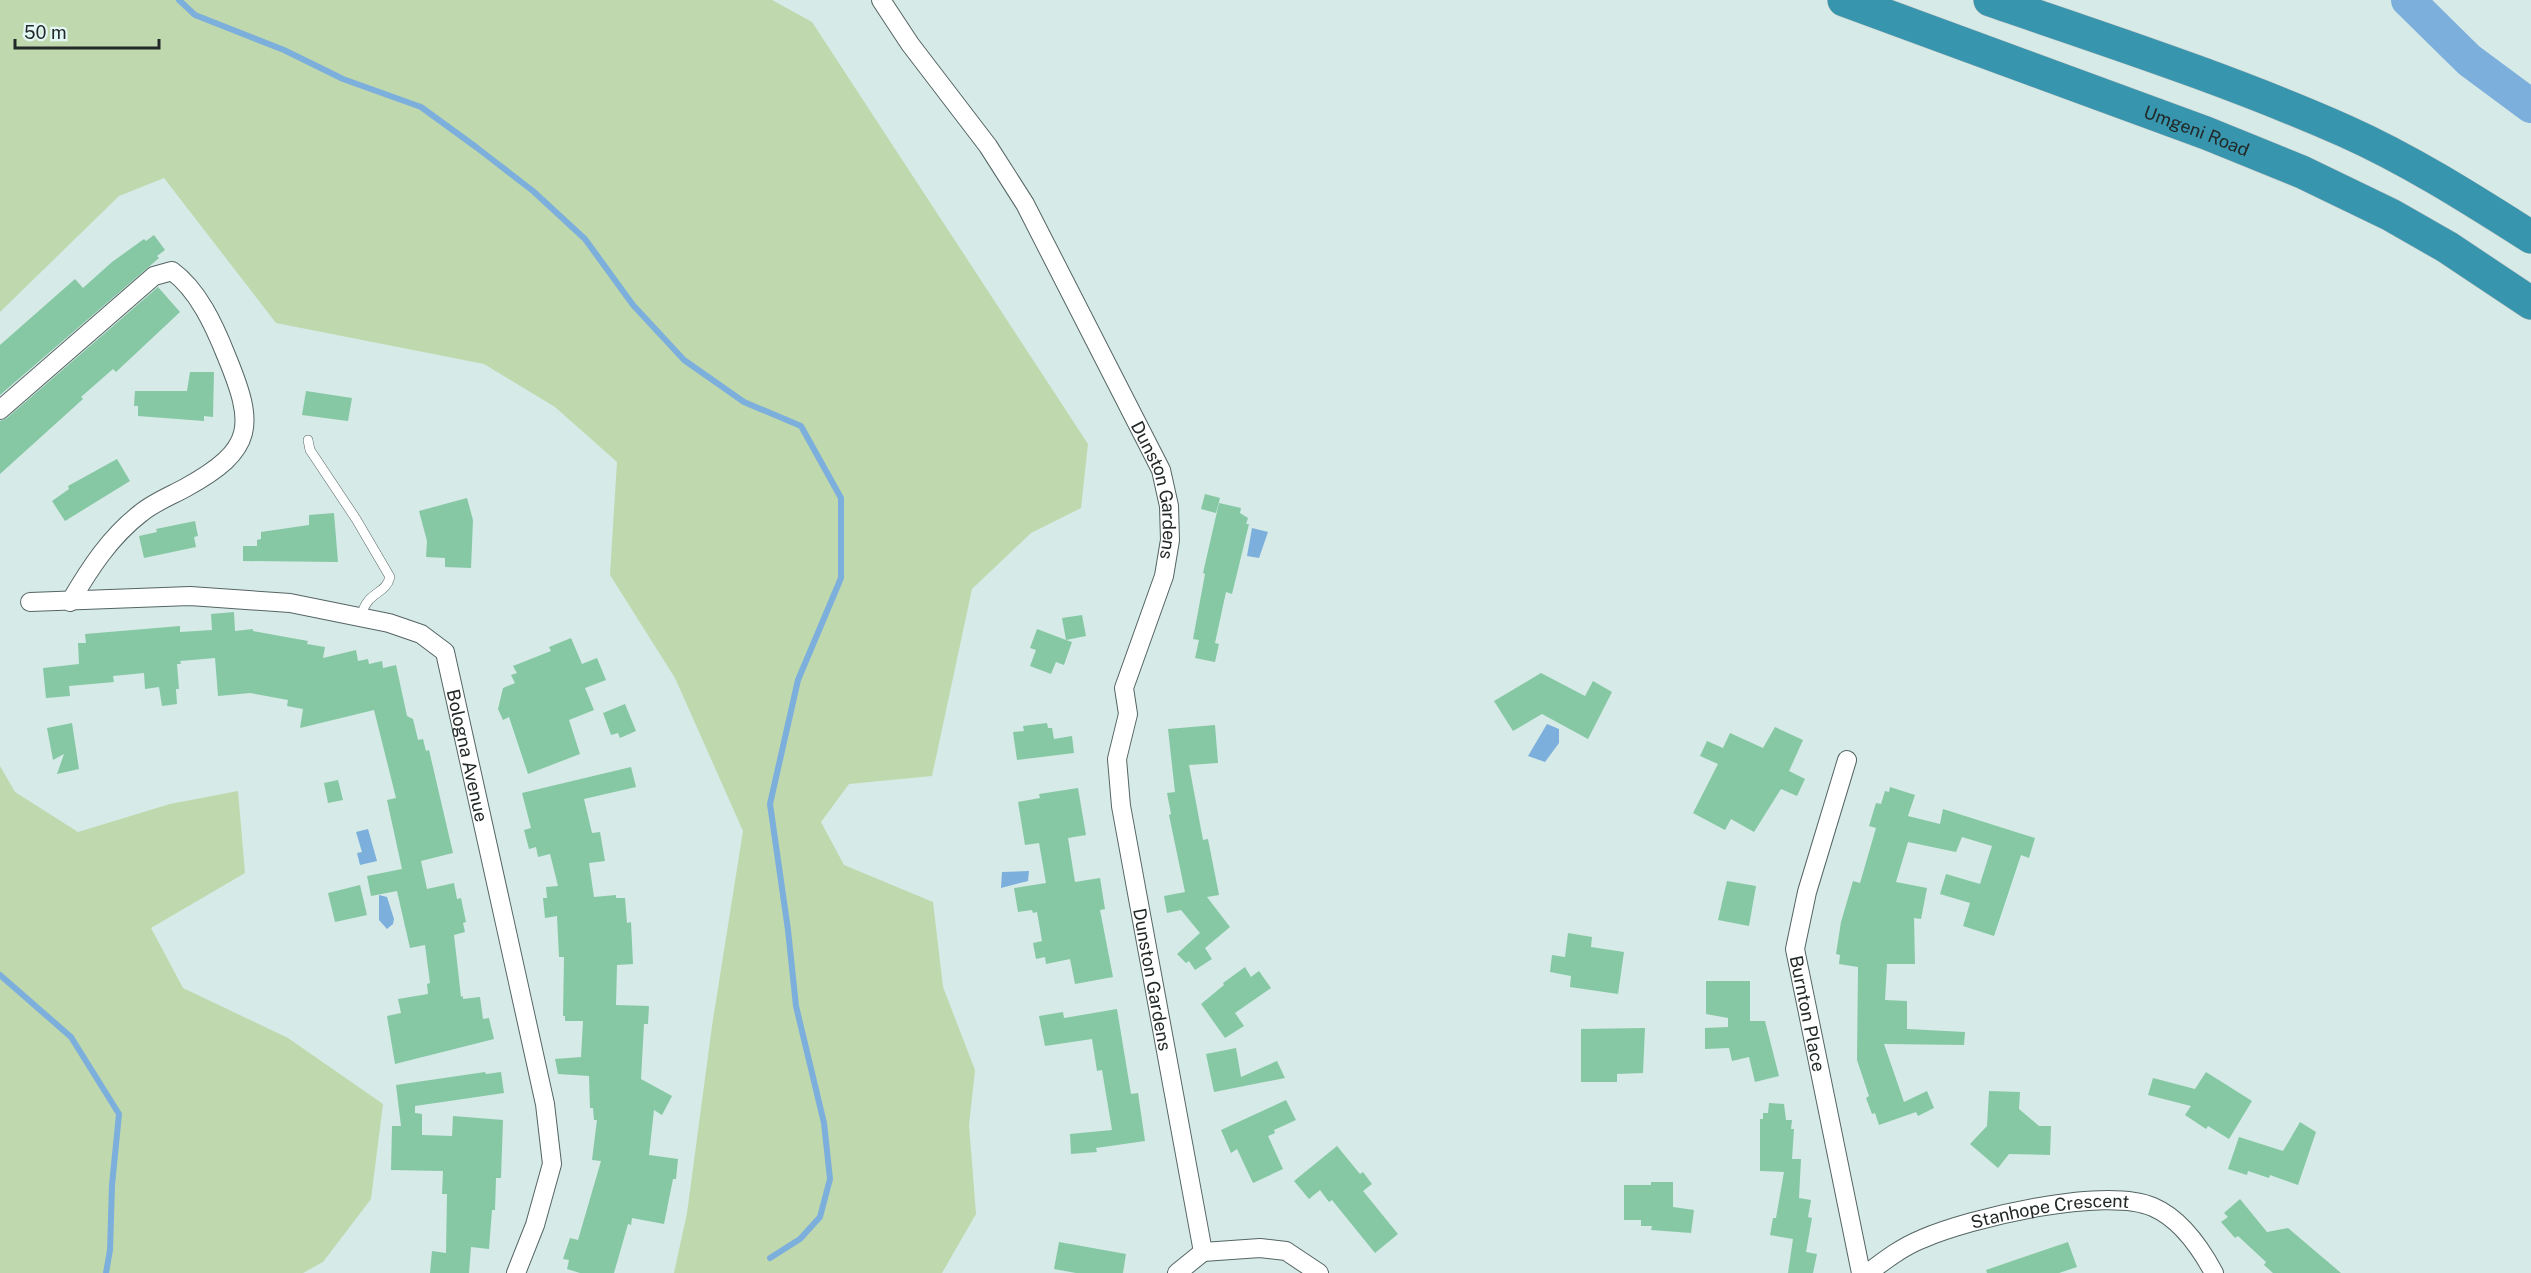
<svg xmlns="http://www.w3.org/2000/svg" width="2531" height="1273" font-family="'Public Sans',sans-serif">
<rect width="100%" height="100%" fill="#d6eae7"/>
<path fill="#c0d8ad" d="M0 0H772L812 22 1088 444 1081 508 1031 533 972 589 932 776 849 784 821 822 844 865 933 902 943 987 975 1070 969 1125 976 1214 942 1273H674L687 1213 712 1026 743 831 675 678 610 575 617 462 555 407 484 364 276 323 164 178 119 196 0 312Z
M0 766 15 792 78 832 170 804 238 791 245 873 151 928 183 988 288 1038 383 1104 371 1199 323 1262 303 1273H0Z"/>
<path fill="#7cafdc" d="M1252 528 1268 532 1259 558 1247 556Z
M1547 724 1559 729V743L1545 762 1528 756Z
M368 829 377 861 360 865 357 853 362 852 356 832Z
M1029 871 1028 881 1001 888 1002 872Z
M379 895 387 897 394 919 393 924 387 929 379 920Z"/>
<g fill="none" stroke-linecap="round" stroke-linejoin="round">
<path stroke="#7cafdc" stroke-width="6" d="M179 0 195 15 284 50 343 79 421 107 476 147 533 191 585 239 633 305 684 360 744 402 801 426 841 498V578L798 680 770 804 788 930 796 1006 824 1123 830 1179 820 1217 800 1239 770 1258
M0 975 71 1037 119 1114 112 1185 110 1250 106 1273"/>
<path stroke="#7cafdc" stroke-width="34" d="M2408 0 2469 60 2531 106"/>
</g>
<path fill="#86c8a4" d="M154 235 165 250 157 256 159 258 0 395V345L75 279 83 288 112 262 144 239 146 241Z
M158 287 180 312 116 372 113 369 81 397 83 399 0 474V421L7 418Z
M190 372H214L213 417 204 416V421L138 416V406H134L135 391H187Z
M306 391 352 398 348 421 302 415Z
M117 459 130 481 65 521 52 501 69 489 68 486Z
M1205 494 1220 498 1216 513 1201 509Z
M467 498 473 520 471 568 445 567V558L426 557 427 541 419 511Z
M1219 503 1241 508 1240 513 1248 518 1246 524H1249L1232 594 1226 592 1215 643 1219 644 1215 662 1195 658 1199 640 1193 639 1205 574 1203 573Z
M334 513 338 562 243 561V546H257V540L261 539V532L309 525V515Z
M195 521 198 536 194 537 196 547 144 558 139 536 157 532 156 529Z
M234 612 235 631 253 629V631L308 641 307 644 325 647 323 658 356 650 358 661 368 659 369 664 382 661 383 668 396 665 407 716 413 719 418 740 423 739 426 751 429 750 453 853 421 861 427 889 454 883 457 899 461 898 466 922 463 923 465 932 454 935 461 997 463 996V999L480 997 483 1019 489 1018 494 1039 395 1064 387 1016 401 1013 398 999 428 994 427 984 430 983 425 945 410 948 397 891 371 896 367 876 402 869 387 800 396 798 374 710 300 728 303 709 287 706 288 700 250 693 218 696 215 658 180 661 181 664H177L179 689H176L177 704 162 706 159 687 145 689 144 673 113 676 114 682 69 686 70 696 46 698 43 668 79 664 78 643H86L85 634 180 626V632L212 630 211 614Z
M1082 615 1086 636 1066 640 1072 642 1064 665 1056 662 1051 674 1030 666 1036 650 1030 648 1037 629 1066 640 1062 618Z
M571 638 582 664 597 658 606 680 585 688 594 710 569 720 580 754 528 774 509 717 503 720 498 709 503 688 515 683 511 675 517 673 513 666 551 651 549 647Z
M1541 673 1585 696 1593 681 1612 692 1588 739 1542 714 1513 731 1494 701Z
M625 704 636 731 620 738 618 733 611 735 603 713Z
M72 723 79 769 57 774 64 754 53 760 47 728Z
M1047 723 1048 728H1052L1054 739 1072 736 1074 753 1017 760 1013 732 1024 731 1023 726Z
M1215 725 1218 763 1189 765 1203 840 1208 839 1219 895 1207 897 1230 927 1205 948 1212 959 1195 970 1189 961 1186 963 1177 954 1200 933 1181 910 1167 913 1164 896 1185 892 1169 815 1171 814 1167 793 1175 792 1168 729Z
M1775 727 1803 740 1789 771 1805 779 1797 796 1781 789 1754 832 1731 819 1725 830 1693 813 1718 764 1700 756 1707 741 1723 748 1730 733 1763 748Z
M631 767 636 787 584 799 592 833 600 832 605 861 589 863 594 897 616 895V898H625L627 923 631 922 633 964 617 965 616 1005 649 1006 648 1024H644L641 1079 672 1096 662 1115 654 1110 649 1155 678 1159 676 1179H673L664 1224 632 1218 631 1225 628 1224 614 1273H580L567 1269 569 1260 563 1259 570 1238 578 1240 601 1161 592 1160 597 1120H594L593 1108H590L589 1076 558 1074 555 1059 581 1057 583 1021H565V1016H563L564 957H559L557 916 545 918 543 898H547L546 887 558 886 550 854 538 857 536 847 529 849 524 830 531 828 522 793Z
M338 780 343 800 328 803 324 783Z
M1890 787 1915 795 1908 816 1940 824 1943 809 2035 838 2029 858 2021 855 1994 936 1963 926 1970 903 1940 894 1946 874 1980 884 1992 846 1962 837 1956 852 1908 842 1896 882 1927 888 1921 919 1914 918 1915 964H1887L1885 1000 1907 1001V1029L1965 1032 1964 1045 1884 1044 1904 1102 1927 1091 1934 1108 1918 1116 1916 1112 1879 1125 1875 1113 1872 1114 1866 1098 1869 1096 1857 1060 1858 967 1839 964 1840 955 1836 954 1841 922 1853 881 1860 883 1876 828 1869 826 1876 803 1881 804 1885 791 1889 792Z
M1078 788 1086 835 1068 838 1075 882 1100 878 1105 909 1100 910 1113 977 1075 984 1070 959 1046 964 1045 957 1036 959 1033 943 1042 941 1037 912 1033 913 1032 910 1018 912 1014 888 1046 883 1039 843 1025 845 1018 802 1040 798 1039 794Z
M1727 881 1756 886 1749 926 1718 920Z
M360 885 367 915 335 922 328 893Z
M1568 933 1592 937 1591 947 1624 952 1618 994 1570 987 1571 976 1550 972 1552 955 1565 957Z
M1245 967 1251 977 1259 971 1271 988 1235 1013 1244 1026 1225 1038 1201 1004 1224 985 1223 983Z
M1706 981H1750V1021H1765L1779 1076 1755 1082 1749 1057 1732 1061 1729 1048 1705 1049V1028L1728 1027V1018L1706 1014Z
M1117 1009 1131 1094 1138 1093 1145 1141 1096 1148 1097 1152 1071 1154 1070 1134 1112 1130 1102 1070 1097 1071 1092 1039 1045 1046 1039 1016 1063 1012 1064 1018Z
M1645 1028 1643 1073 1617 1074V1082H1581V1029Z
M1236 1048 1241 1077 1277 1061 1285 1078 1214 1092 1206 1054Z
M485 1072 486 1074 501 1072 504 1093 415 1106V1113L422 1114V1135L452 1136 453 1116 503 1120 501 1178H496L495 1210H492L489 1249 471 1247 469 1273H430L432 1251 446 1253 447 1194H442L443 1171 391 1170 392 1126H401L396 1085Z
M2206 1072 2252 1101 2229 1139 2208 1126 2206 1129 2185 1115 2191 1106 2148 1095 2153 1078 2195 1089Z
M1989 1091 2020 1092 2019 1109 2039 1126H2051L2050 1155 2009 1154 1998 1168 1970 1144 1987 1126Z
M1286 1100 1296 1120 1274 1130 1275 1133 1268 1136 1283 1169 1253 1183 1237 1149 1231 1153 1221 1130Z
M1769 1103 1784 1104 1786 1120H1792L1791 1129H1794L1792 1159H1801L1799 1198 1811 1200 1808 1217 1812 1218 1806 1252 1817 1254 1813 1273H1788L1793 1239 1770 1235 1773 1218H1776L1784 1172 1760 1171V1119H1763V1113H1768Z
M2300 1122 2316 1132 2298 1185 2270 1175 2269 1178 2248 1171 2247 1175 2228 1169 2239 1137 2283 1151Z
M1337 1146 1360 1174 1363 1172 1372 1184 1363 1191 1398 1234 1375 1253 1332 1200 1329 1202 1320 1190 1309 1199 1294 1181Z
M1651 1182H1673V1207L1694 1210 1691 1233 1651 1230 1652 1226H1641V1220H1624V1185H1651Z
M2240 1199 2267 1232 2288 1228 2341 1273H2273L2264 1265 2266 1262 2238 1236 2235 1238 2221 1222 2228 1217 2224 1213Z
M1059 1242 1126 1254 1123 1273H1076L1054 1269Z
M2068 1242 2077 1267 2059 1273H1987L1986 1270Z"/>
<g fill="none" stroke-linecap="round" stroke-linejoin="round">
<g stroke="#546563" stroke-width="10">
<path id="service" d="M308 440 310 450 356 519 390 577C385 596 367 590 361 617"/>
</g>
<g stroke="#546563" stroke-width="20">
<g id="minor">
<path id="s1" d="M881 0 910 44 988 146 1025 204 1161 470 1169 506 1170 540 1164 576 1124 688 1128 714 1117 759 1121 806 1203 1252"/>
<path d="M0 410 154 276 172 271C198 290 214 325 226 355 255 425 256 449 185 488 170 496 153 503 141 513 110 537 90 568 70 602"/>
<path id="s2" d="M30 602 190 596 290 603 389 623 421 634 445 652 545 1104 552 1164 535 1225 516 1273"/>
<path id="s3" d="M1847 760 1807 892 1795 949 1861 1273"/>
<path d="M1203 1252 1260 1248 1286 1251 1319 1273"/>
<path d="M1177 1273 1203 1252"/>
<path id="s4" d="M1868 1273C1885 1260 1902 1247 1922 1239 1970 1218 2105 1186 2153 1207 2181 1219 2200 1247 2214 1273"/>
</g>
</g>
<g stroke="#c6c7c7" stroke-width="34">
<g id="motorway">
<path id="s5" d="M1844 0 2206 133 2302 172 2391 215 2447 247 2531 303"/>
<path d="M1990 0C2109 41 2230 80 2345 131 2410 160 2471 199 2531 237"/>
</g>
</g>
<use href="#service" stroke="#fff" stroke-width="9"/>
<use href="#minor" stroke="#fff" stroke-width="18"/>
<use href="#motorway" stroke="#3795ad" stroke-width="33"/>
</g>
<g text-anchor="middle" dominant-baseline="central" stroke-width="6" stroke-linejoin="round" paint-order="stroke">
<g font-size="18" fill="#222928" stroke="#e3f7f5">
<text stroke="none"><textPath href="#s5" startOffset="376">Umgeni Road</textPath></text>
<text stroke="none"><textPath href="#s1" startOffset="567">Dunston Gardens</textPath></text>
<text stroke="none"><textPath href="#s2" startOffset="531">Bologna Avenue</textPath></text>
<text stroke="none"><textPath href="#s1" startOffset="1071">Dunston Gardens</textPath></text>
<text stroke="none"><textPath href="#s3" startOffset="262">Burnton Place</textPath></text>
<text stroke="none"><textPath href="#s4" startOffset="196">Stanhope Crescent</textPath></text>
</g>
</g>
<path d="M15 39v9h144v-9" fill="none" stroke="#222928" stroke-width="3"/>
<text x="24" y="39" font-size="18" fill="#222928" stroke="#e3f7f5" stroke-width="4.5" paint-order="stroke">50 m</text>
</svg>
